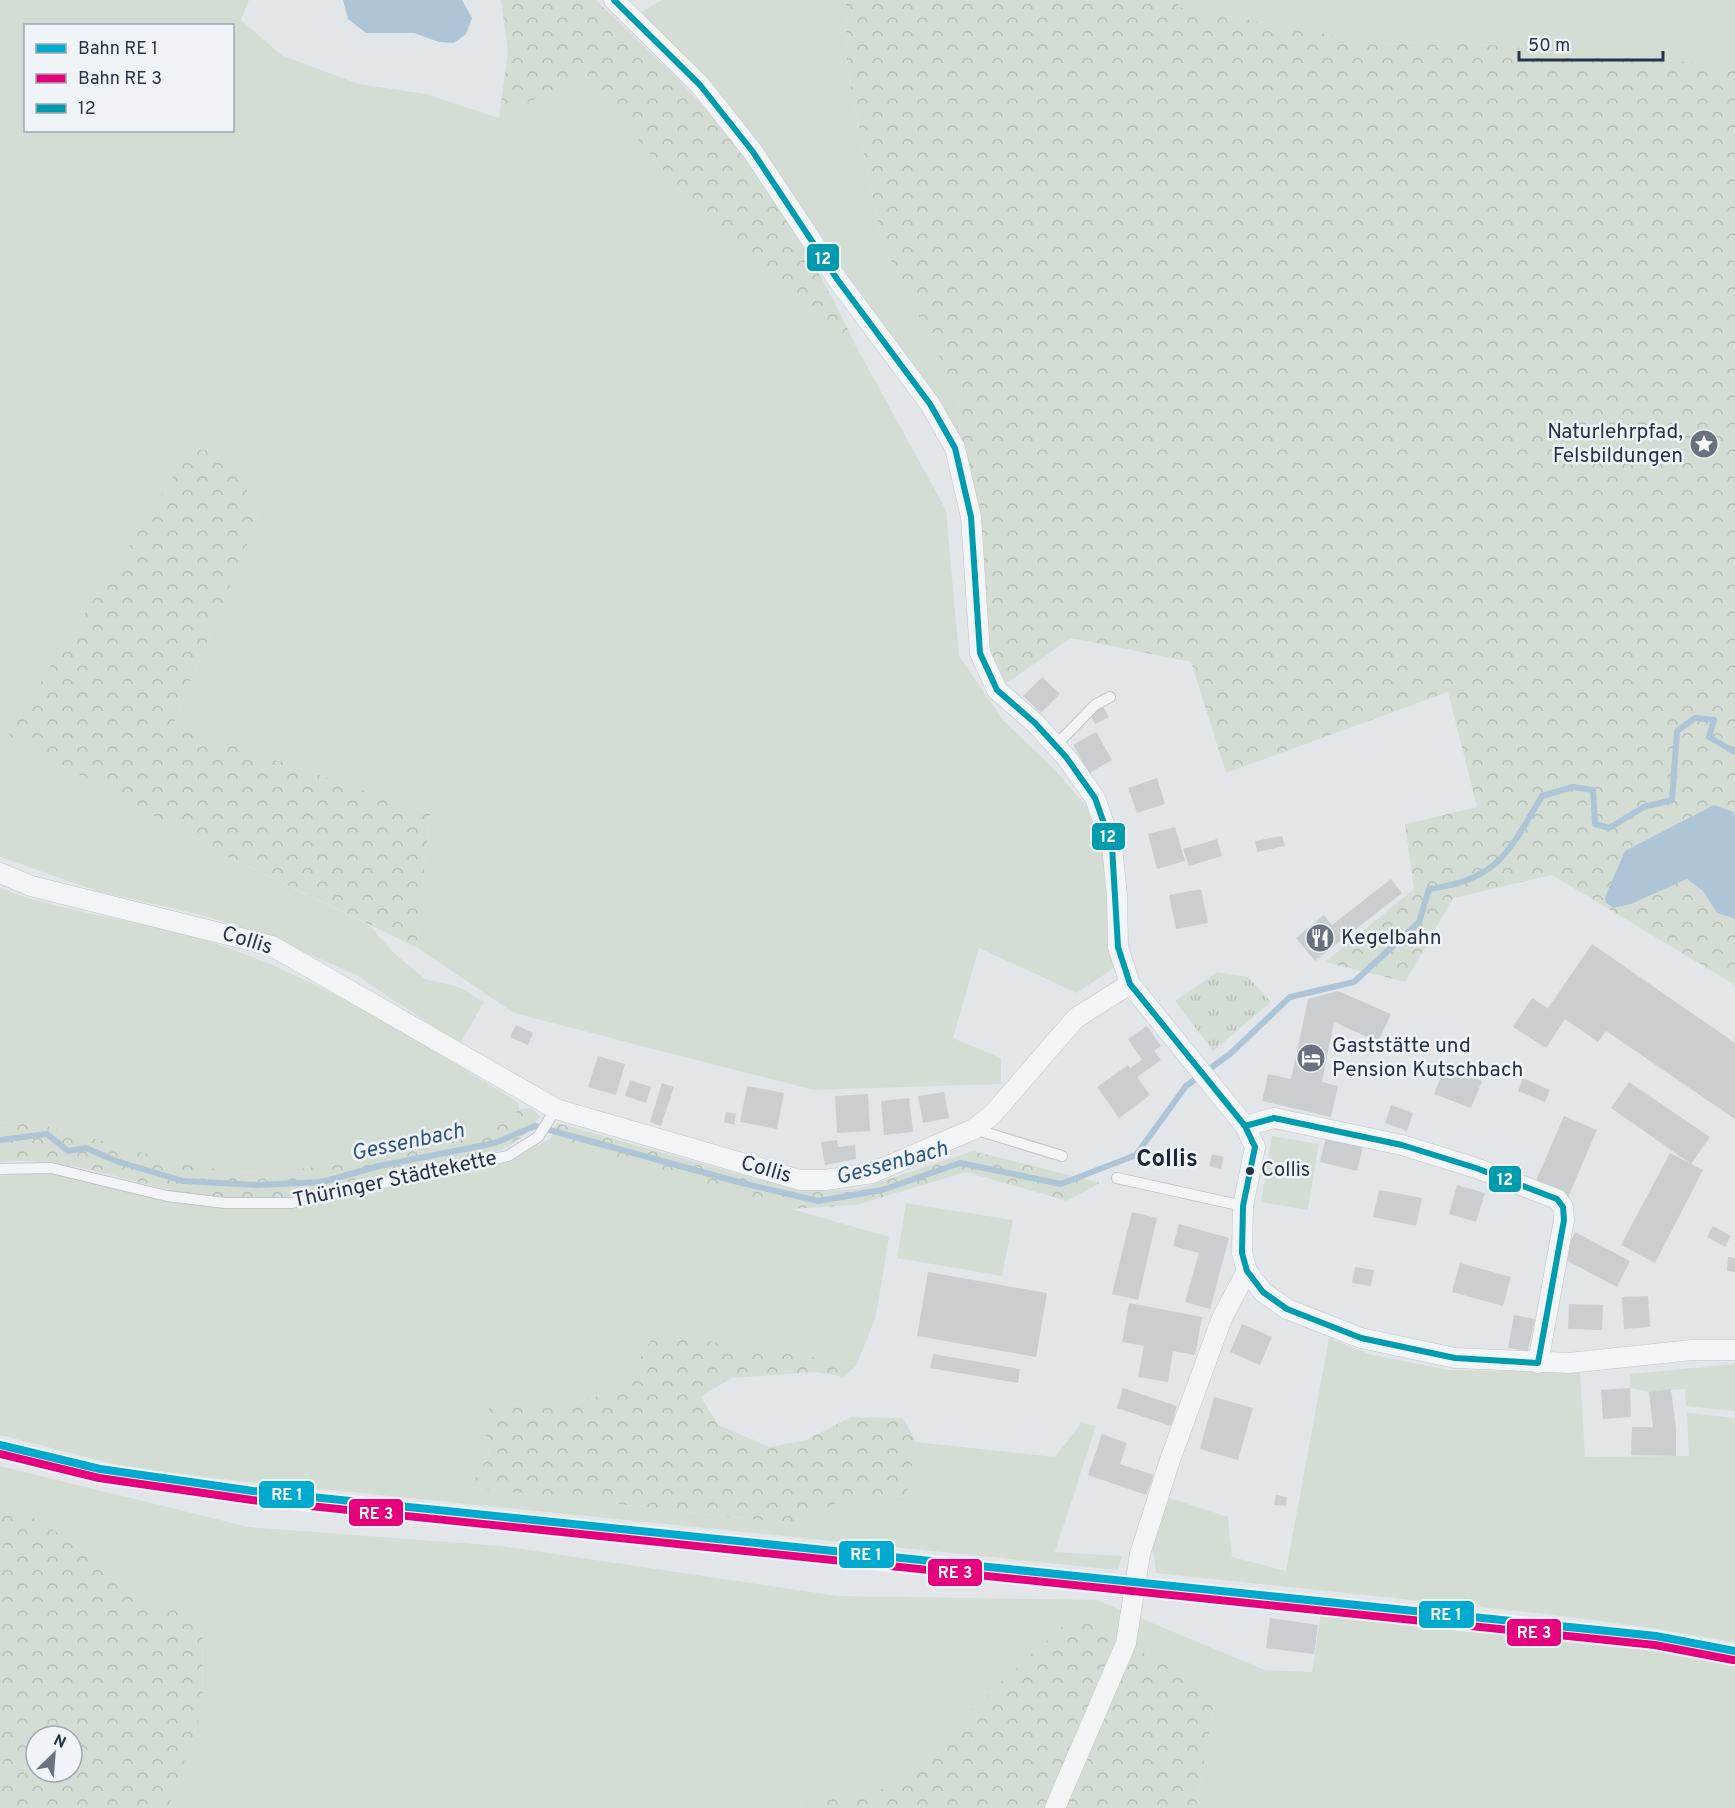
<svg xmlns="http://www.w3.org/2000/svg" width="1735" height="1808" font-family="Overpass,sans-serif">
<defs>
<pattern id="forest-crowns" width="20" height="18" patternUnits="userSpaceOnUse" patternTransform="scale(1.5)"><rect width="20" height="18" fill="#d4ddd3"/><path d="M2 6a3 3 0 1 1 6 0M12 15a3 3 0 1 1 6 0" fill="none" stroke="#b6beb6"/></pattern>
<pattern id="park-tufts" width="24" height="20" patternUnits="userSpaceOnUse" patternTransform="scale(1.5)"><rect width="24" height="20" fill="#d4ddd3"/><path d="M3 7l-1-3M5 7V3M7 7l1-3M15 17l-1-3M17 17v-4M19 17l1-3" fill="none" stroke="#b6beb6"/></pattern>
</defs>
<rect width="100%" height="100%" fill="#e3e6e9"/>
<path fill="#d4ddd3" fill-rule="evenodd" d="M0 0H249L241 20 283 56 359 84 426 94 499 118 585 73 713 232 856 346 946 510 959 656 1003 720 1057 772 1087 807 1104 848 1111 912 1109 947 1114 968 1077 993 979 948 953 1038 1001 1058V1084L813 1090 514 1013 416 947 430 813 173 725 258 518 233 456 190 448C133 547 65 638 8 736L231 858 369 925 395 954 425 979 459 987 484 1002 460 1044 356 975 273 938 202 915 100 892 0 857ZM26 26H232V130H26Z
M662 0H846L847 68 882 243 959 396 955 448 753 152 631 18Z
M1181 0H1735V66L1445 41 1379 44 1177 7Z
M0 888C62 913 131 918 195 937 312 972 415 1039 519 1103V1109L506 1123 378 1152 334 1165 260 1173 235 1172 178 1163 74 1133 44 1126 0 1122Z
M1272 1136 1319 1144 1308 1210 1261 1202Z
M550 1139 889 1237 876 1316 857 1364 655 1333 626 1381 614 1391 560 1408 499 1402 482 1428 491 1445 483 1466 470 1487 793 1524 855 1494 905 1497 916 1442 1055 1457 1081 1423 1096 1426 1055 1552 1122 1556 1118 1570 212 1478 122 1466 0 1435V1176L50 1172 165 1201 226 1209 296 1206 502 1164Z
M906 1203 1013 1220 1002 1276 897 1258Z
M1329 1338 1369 1354 1449 1370 1580 1372 1585 1457 1689 1456 1687 1413 1735 1418V1642L1645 1627 1546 1614 1156 1573 1152 1540 1167 1497 1228 1517 1232 1557 1286 1571Z
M1735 1364V1411L1686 1406 1685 1389 1649 1392 1630 1388V1374Z
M0 1466 249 1527 501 1546 838 1596 1097 1600 1265 1670 1312 1672 1321 1613 1635 1645 1735 1664V1808H1196L1216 1692 1074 1615 887 1788 789 1808H168L203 1708 202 1618 131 1595 69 1540 0 1497Z"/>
<path fill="url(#forest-crowns)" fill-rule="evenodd" d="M501 0H596C627 32 661 60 691 93 757 164 815 259 856 346L713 232 585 73 499 118 508 51Z
M846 0H1181L1177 7 1379 44 1445 41 1735 66V816L1733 812 1606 903 1614 908 1631 904 1687 879 1703 891 1717 913 1735 919V985L1552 875 1453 898 1405 982 1325 962 1414 889 1405 824 1477 807 1448 692 1226 773 1191 662 1071 638 997 690 979 644 955 448 959 396 882 243 847 68Z
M190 448 233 456 258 518 173 725 430 813 416 947 231 858 8 736C65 638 133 546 190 448Z
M532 1108 540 1117C530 1130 521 1140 506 1147 481 1160 450 1163 422 1170 351 1186 280 1206 206 1197 137 1187 71 1155 0 1162V1122L44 1126 74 1133 178 1163 235 1172 260 1173 334 1165 378 1152 506 1123 519 1109Z
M557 1123 800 1191 858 1189 973 1151 1100 1183 1067 1201 966 1172 856 1205 789 1209 550 1139Z
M655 1333 857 1364 844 1377 817 1372 731 1378 701 1397 718 1425 770 1447 806 1440 851 1417 903 1418 916 1442 906 1497 855 1494 794 1524 469 1487 483 1466 491 1446 482 1428 489 1408 499 1402 560 1408 614 1391 626 1381Z
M0 1497 69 1540 131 1595 202 1617 203 1708 168 1808H0ZM36 1736H72V1772H36Z
M1074 1615 1216 1692 1196 1808H789L887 1788Z"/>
<path fill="url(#park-tufts)" d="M1217 972 1248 977 1271 1002 1213 1051 1175 1001Z"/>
<path fill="#aec5d7" d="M343 0H462L472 18 466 34 454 43 439 42 414 33H366L348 19Z
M1714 805 1733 812 1735 816V919L1717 913 1703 891 1687 879 1631 904 1614 908 1606 903 1605 897 1625 851Z"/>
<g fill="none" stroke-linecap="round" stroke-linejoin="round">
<path stroke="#aec5d7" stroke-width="6" d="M0 1140 47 1134 68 1151 86 1148 116 1161 183 1181 257 1185 322 1182 379 1166 495 1143 535 1126 742 1183 818 1201 882 1190 960 1163 1061 1184 1136 1155 1186 1086 1230 1054 1290 997 1354 982 1419 922 1429 889C1499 880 1509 851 1542 796L1573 787 1593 790 1595 824 1609 828 1644 807 1672 800 1677 731 1695 718 1714 720 1709 737 1735 752"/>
</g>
<path fill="#cbced1" d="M1042 677 1060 694 1041 713 1023 696Z
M1103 707 1109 717 1095 724 1090 714Z
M1096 732 1112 760 1089 773 1073 745Z
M1157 778 1165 804 1137 813 1128 788Z
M1175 827 1185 861 1157 869 1148 834Z
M1282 836 1285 846 1257 852 1255 841Z
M1217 839 1222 856 1189 866 1183 849Z
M1391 879 1402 893 1315 961 1296 938 1324 915 1332 925Z
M1201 889 1208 923 1176 929 1169 895Z
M1592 944 1735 1043V1119L1606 1031 1598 1042 1565 1019 1546 1048 1513 1027 1532 998 1560 1016 1548 1008Z
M1338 991 1391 1014 1378 1042 1334 1022 1322 1082 1338 1086 1331 1117 1262 1101 1268 1074 1291 1079 1308 999Z
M516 1025 533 1033 528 1045 510 1037Z
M1147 1026 1161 1046 1154 1051 1161 1060 1137 1077 1150 1095 1119 1118 1097 1087 1128 1065 1130 1068 1142 1060 1128 1039Z
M598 1056 625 1064 616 1095 588 1087Z
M1445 1066 1482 1081 1471 1108 1434 1094Z
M1523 1078 1550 1090 1545 1102 1518 1091Z
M630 1080 651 1087 646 1103 625 1096Z
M1629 1082 1710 1137 1691 1164 1611 1108Z
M662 1083 674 1087 661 1126 650 1122Z
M747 1086 784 1093 777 1129 740 1122Z
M944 1092 949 1118 923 1123 918 1096Z
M868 1094 870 1131 837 1133 835 1096Z
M909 1098 913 1132 884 1135 881 1101Z
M1391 1105 1413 1113 1407 1131 1385 1123Z
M726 1112 736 1114 734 1125 724 1122Z
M1564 1116 1597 1130 1568 1197 1535 1183Z
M1326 1137 1363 1146 1357 1171 1320 1162Z
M837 1140 838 1147 855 1145 856 1159 825 1165 821 1142Z
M1670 1153 1703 1170 1655 1263 1621 1245Z
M1212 1154 1224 1157 1221 1169 1209 1166Z
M1457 1185 1485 1193 1476 1222 1449 1214Z
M1379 1190 1422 1198 1416 1226 1373 1217Z
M1132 1212 1157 1218 1138 1300 1112 1294Z
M1179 1224 1229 1238 1210 1309 1185 1302 1199 1253 1173 1246Z
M1713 1226 1731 1236 1725 1247 1707 1237Z
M1575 1232 1630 1261 1617 1287 1562 1258Z
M1728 1257 1735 1258V1272L1727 1271Z
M1460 1263 1511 1277 1503 1306 1452 1292Z
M1355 1267 1374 1270 1371 1286 1352 1283Z
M928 1272 1047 1293 1036 1357 917 1336Z
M1648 1296 1650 1327 1624 1329 1622 1297Z
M1129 1303 1202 1317 1195 1355 1173 1351 1168 1382 1138 1377 1144 1346 1122 1342Z
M1569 1304 1603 1305 1602 1330 1568 1329Z
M1514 1315 1535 1319 1528 1351 1508 1348Z
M1242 1324 1272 1337 1260 1365 1230 1352Z
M933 1354 1020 1369 1018 1383 930 1368Z
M1123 1388 1177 1406 1171 1426 1117 1408Z
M1630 1388 1631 1417 1603 1419 1601 1390Z
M1671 1389 1676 1428V1456L1631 1455 1632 1427H1653L1649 1392Z
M1214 1397 1253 1408 1238 1460 1200 1449Z
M1102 1434 1127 1443 1120 1464 1154 1475 1146 1495 1088 1475Z
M1276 1495 1287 1497 1286 1506 1274 1505Z
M1270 1618 1318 1625 1314 1654 1266 1648Z"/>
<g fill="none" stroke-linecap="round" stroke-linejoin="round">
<g stroke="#c1c4c7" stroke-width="12">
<path id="lane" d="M1055 746 1095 705 1110 697
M974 1129 1062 1156
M0 1169 51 1168 167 1196 225 1203H292L508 1156 538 1137 556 1109
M1117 1178 1243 1206"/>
</g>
<g stroke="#c1c4c7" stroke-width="21">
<path id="street" d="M614 0 700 85 753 152 837 279 930 404 955 448 971 517 980 653 997 690 1035 723 1066 757 1095 798 1112 846 1117 896 1118 947 1130 984 1245 1126 1255 1147 1243 1206 1242 1253 1247 1271 1263 1292 1287 1309 1361 1338 1455 1358 1569 1363 1692 1350H1735
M0 873 31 886 272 946 556 1109 800 1180H825L872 1173 974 1129 992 1115 1076 1018 1130 984
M1245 1126 1274 1118 1402 1145 1476 1168 1557 1199 1563 1207 1564 1220 1538 1363
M1055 1808 1126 1643 1140 1554 1170 1460 1222 1318 1247 1271"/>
</g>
<use href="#lane" stroke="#f3f4f5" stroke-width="10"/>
<use href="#street" stroke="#f3f4f5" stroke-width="20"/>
<g stroke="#f0f4f8" stroke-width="10">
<path id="bus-1" d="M614 0 700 85 753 152 837 279 930 404 955 448 971 517 980 653 997 690 1035 723 1066 757 1095 798 1112 846 1118 947 1130 984 1245 1126
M1274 1118 1402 1145 1476 1168 1557 1199 1563 1207 1564 1220 1538 1363 1455 1358 1361 1338 1287 1309 1263 1292 1247 1271 1242 1253 1243 1206 1255 1147 1245 1126Z"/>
</g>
<use href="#bus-1" stroke="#009bac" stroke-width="6"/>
<g stroke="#f0f4f8" stroke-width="12">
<path id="rail-1" d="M0 1445 100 1469 253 1491 1656 1636 1735 1651"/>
</g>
<g stroke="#f0f4f8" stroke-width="12">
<path id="rail-2" d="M0 1454 99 1478 252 1500 1655 1645 1733 1660"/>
</g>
<use href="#rail-1" stroke="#00a9ce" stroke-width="8"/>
<use href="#rail-2" stroke="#e5007d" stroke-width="8"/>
</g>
<defs>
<g id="sight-disc" transform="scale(1.5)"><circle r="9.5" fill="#69727e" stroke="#f0f4f8"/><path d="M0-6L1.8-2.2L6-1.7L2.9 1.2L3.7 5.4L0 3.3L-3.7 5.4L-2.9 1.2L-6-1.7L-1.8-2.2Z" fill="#fff"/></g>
<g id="restaurant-disc" transform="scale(1.5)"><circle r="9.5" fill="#69727e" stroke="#f0f4f8"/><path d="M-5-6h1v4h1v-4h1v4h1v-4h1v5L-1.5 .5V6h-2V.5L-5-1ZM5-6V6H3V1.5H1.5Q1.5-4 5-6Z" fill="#fff"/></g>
<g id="hotel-disc" transform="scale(1.5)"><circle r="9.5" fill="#69727e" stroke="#f0f4f8"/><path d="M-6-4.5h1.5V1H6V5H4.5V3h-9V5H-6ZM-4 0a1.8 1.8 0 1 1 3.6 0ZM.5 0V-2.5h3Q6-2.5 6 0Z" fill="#fff"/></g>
</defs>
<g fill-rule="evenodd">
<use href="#sight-disc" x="1704" y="444"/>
<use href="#restaurant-disc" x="1320" y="938"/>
<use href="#hotel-disc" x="1311" y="1058"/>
</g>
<circle fill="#273445" stroke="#f0f4f8" stroke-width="2" cx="1250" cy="1171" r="5"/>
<g text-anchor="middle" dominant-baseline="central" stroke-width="5" stroke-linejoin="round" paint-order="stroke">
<g font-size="20" fill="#273445" stroke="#f0f4f8" text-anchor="start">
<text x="1261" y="1171">Collis</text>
</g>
<g font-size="21" fill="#273445" stroke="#f0f4f8" text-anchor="start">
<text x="1683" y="432" text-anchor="end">Naturlehrpfad,<tspan x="1683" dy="24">Felsbildungen</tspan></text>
<text x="1341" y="938">Kegelbahn</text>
<text x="1332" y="1046">Gaststätte und<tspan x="1332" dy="24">Pension Kutschbach</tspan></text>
</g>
<g font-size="21" fill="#273445" stroke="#f0f4f8">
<text transform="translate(247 941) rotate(17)">Collis</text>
<text transform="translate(766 1170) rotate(16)">Collis</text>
<text transform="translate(395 1180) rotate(-12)">Thüringer Städtekette</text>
</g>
<g font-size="22" font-style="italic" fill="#2c587d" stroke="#f0f4f8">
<text transform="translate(408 1143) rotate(-12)">Gessenbach</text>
<text transform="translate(892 1164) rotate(-15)">Gessenbach</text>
</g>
<g font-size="24" font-weight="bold" fill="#192535" stroke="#f0f4f8">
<text x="1167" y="1160">Collis</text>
</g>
</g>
<g stroke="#f0f4f8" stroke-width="2">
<rect x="806" y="243" width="34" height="29" rx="6" fill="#009bac"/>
<rect x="1091" y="822" width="35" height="29" rx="6" fill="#009bac"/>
<rect x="1488" y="1165" width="34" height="28" rx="6" fill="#009bac"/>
<rect x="258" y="1480" width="57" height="29" rx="6" fill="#00a9ce"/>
<rect x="348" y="1498" width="56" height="29" rx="6" fill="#e5007d"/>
<rect x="838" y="1540" width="57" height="29" rx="6" fill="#00a9ce"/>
<rect x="927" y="1558" width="56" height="29" rx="6" fill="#e5007d"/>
<rect x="1418" y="1600" width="57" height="29" rx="6" fill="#00a9ce"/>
<rect x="1506" y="1618" width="56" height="29" rx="6" fill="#e5007d"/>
</g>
<g font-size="16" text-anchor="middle" font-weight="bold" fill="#fff">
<text x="823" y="264">12</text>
<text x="1108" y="842">12</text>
<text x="1505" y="1185">12</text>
<text x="287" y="1500">RE 1</text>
<text x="376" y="1519">RE 3</text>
<text x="866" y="1560">RE 1</text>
<text x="955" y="1578">RE 3</text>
<text x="1446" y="1620">RE 1</text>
<text x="1534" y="1638">RE 3</text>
</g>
<rect x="24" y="24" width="210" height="108" fill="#f0f4f8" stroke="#a0a7b0" stroke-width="1.5"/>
<rect x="36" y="44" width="30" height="9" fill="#00a9ce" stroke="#a0a7b0" stroke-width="1.5"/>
<text x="78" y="54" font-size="18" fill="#273445">Bahn RE 1</text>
<rect x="36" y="74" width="30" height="9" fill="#e5007d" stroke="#a0a7b0" stroke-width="1.5"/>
<text x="78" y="84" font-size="18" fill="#273445">Bahn RE 3</text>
<rect x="36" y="104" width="30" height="9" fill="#009bac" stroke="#a0a7b0" stroke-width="1.5"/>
<text x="78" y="114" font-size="18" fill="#273445">12</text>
<g transform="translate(54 1754) rotate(25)"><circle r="28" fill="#f0f4f8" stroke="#a0a7b0" stroke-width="1.5"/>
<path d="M0-4.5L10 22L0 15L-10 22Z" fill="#69727e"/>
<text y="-9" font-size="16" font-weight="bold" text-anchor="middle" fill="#273445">N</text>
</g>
<path d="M1519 51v9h144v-9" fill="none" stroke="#273445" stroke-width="3"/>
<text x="1528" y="51" font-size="18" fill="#273445" stroke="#f0f4f8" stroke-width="4.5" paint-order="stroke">50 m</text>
</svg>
